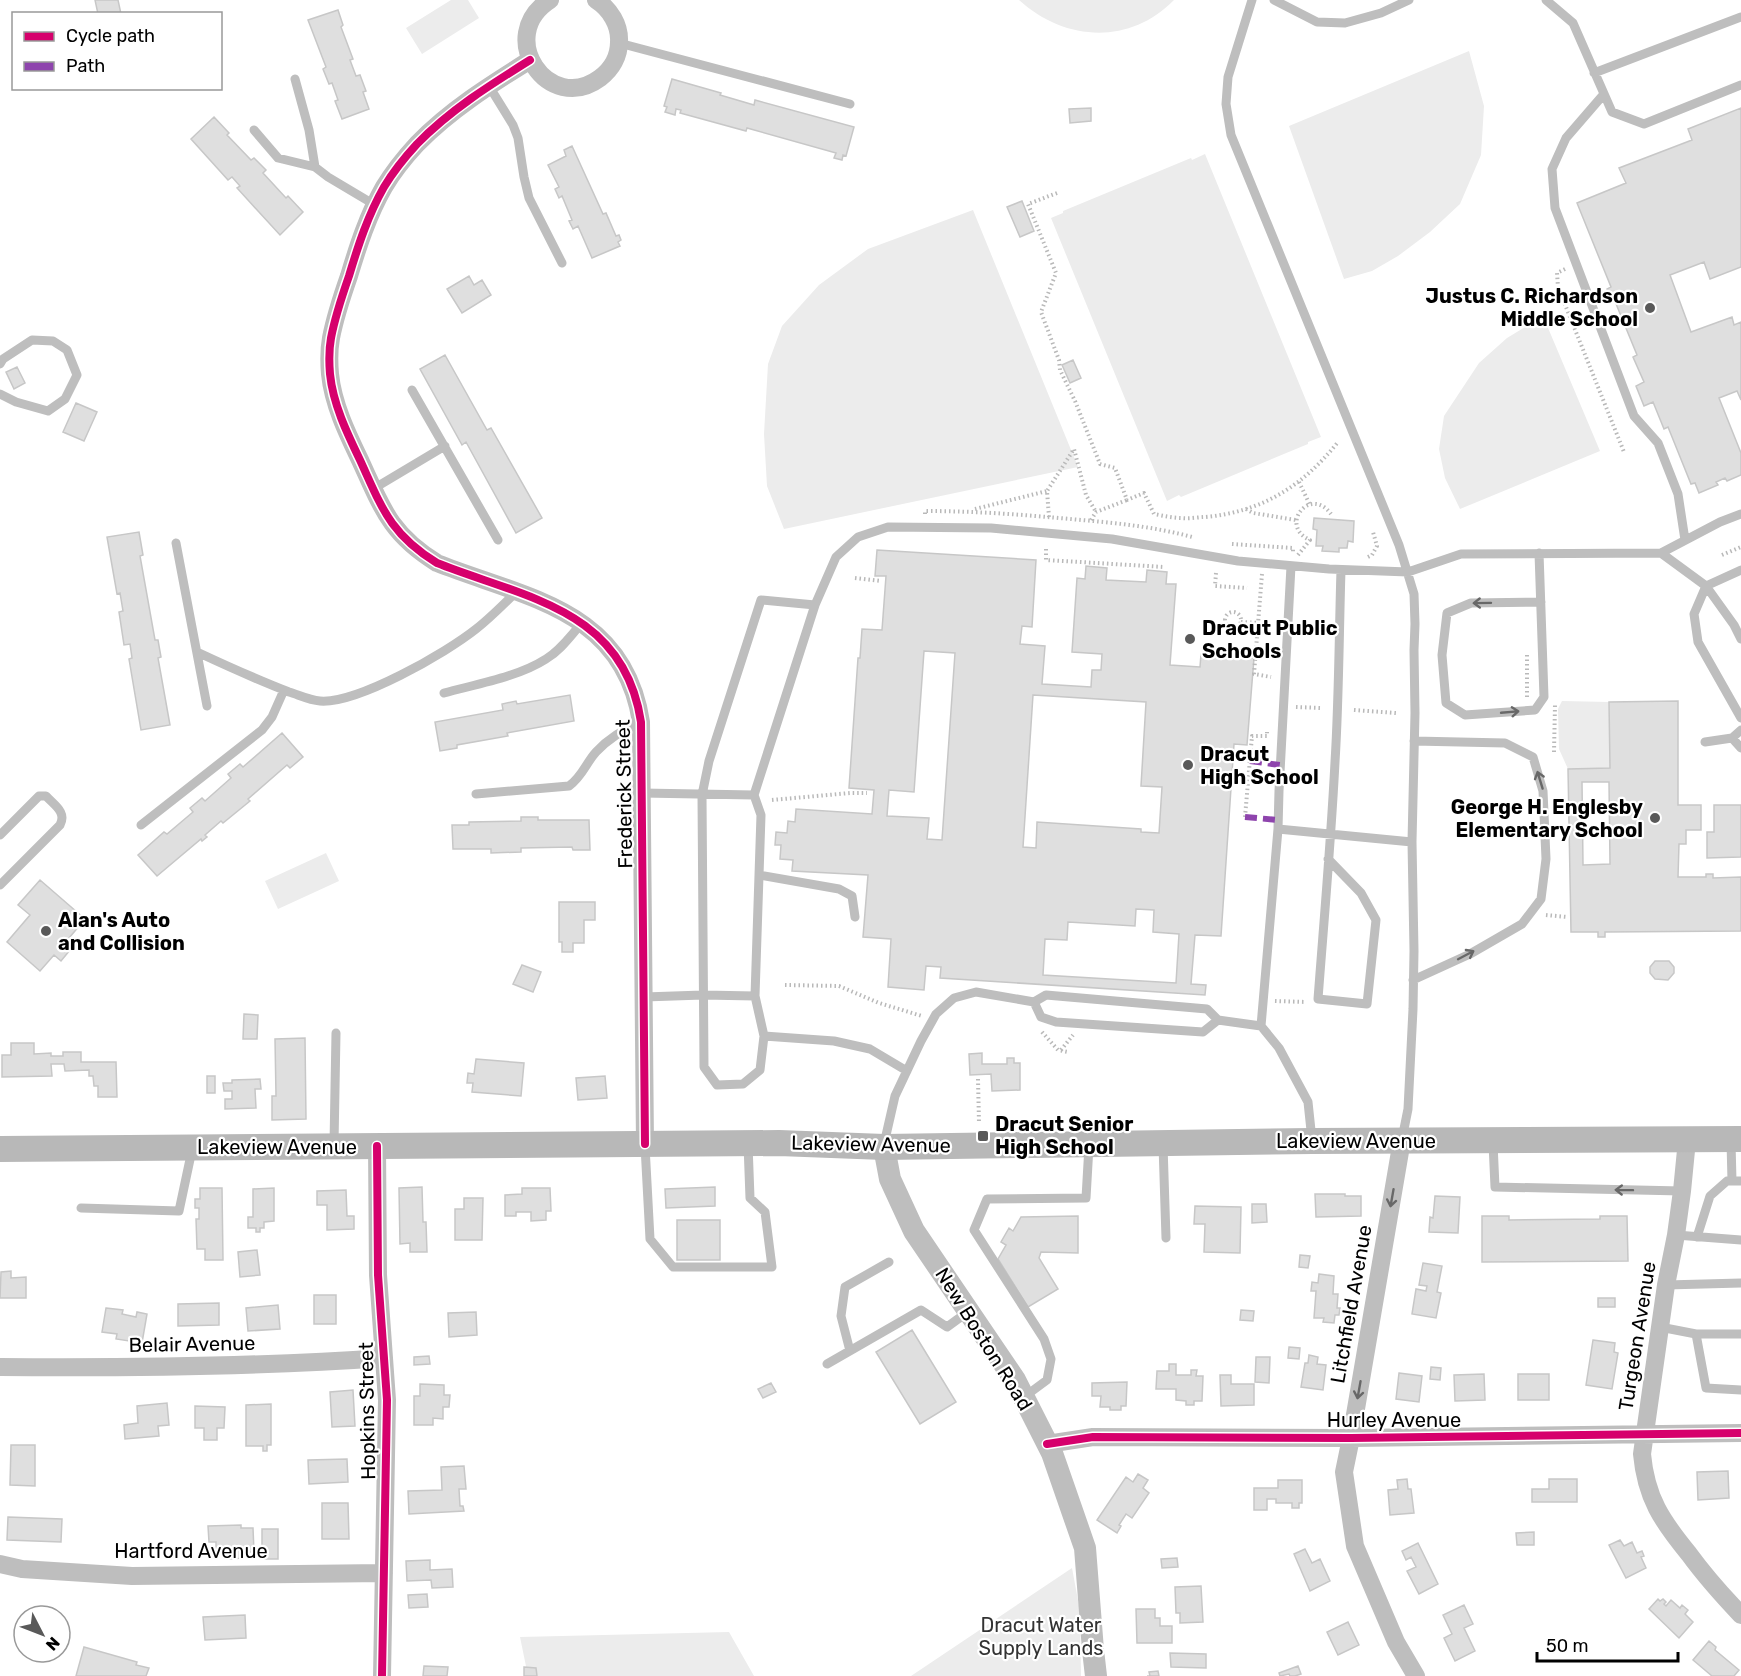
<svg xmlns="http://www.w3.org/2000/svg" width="1741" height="1676" font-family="Rubik,sans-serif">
<rect width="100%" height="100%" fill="#fff"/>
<path fill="#ececec" d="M451 0H468L479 18 422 54 406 28Z
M1019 0H1174C1129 46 1064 41 1019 0Z
M1469 51 1484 106 1481 155 1460 204 1430 232 1398 256 1372 271 1344 279 1289 126Z
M1205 154 1321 437 1308 442V444L1181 497 1179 495 1167 501 1051 218 1063 213V211L1191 158 1192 160Z
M973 210 1078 467 784 529 767 486 764 434 768 364 782 326 819 285 868 249Z
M1543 316 1600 451 1460 509 1445 478 1439 449 1444 416 1479 363 1507 338Z
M1562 701 1609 702 1610 768 1568 769 1559 749 1558 709Z
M326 853 339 881 278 909 265 881Z
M1072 1568 1080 1611 1081 1676H911Z
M729 1632 754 1676H528L520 1637Z"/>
<path fill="#dfdfdf" stroke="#c7c7c7" stroke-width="1.5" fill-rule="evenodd" d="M95 0H118L121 14H98Z
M338 10 343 25 341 27 353 59 350 60 356 76 360 75 366 91 363 92 369 109 342 119 335 101 338 100 332 83 329 84 323 69 326 67 308 20Z
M672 79 721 93 720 95 754 105 755 100 854 127 846 156 843 155 842 160 834 158 836 153 747 128 746 131 680 113 681 110 676 109 675 115 665 112 667 107 664 106Z
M1091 108V121L1070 123 1069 109Z
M1741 108V267L1710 279 1704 262 1670 275 1691 332 1732 317 1734 325 1741 322V400L1737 391 1719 398 1741 453V475L1727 481 1725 478 1716 482 1718 485 1699 493 1695 483 1691 484 1668 427 1664 429 1653 402 1644 406 1636 386 1644 382 1633 357 1637 355 1614 299H1611L1607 289 1611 287 1577 203 1626 183 1619 168 1692 140 1688 129Z
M214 117 229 133 227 135 251 160 254 158 266 170 263 173 286 198 288 196 303 212 280 235 237 188 240 186 232 177 228 180 191 139Z
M572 146 603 214 606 213 616 236 619 235 621 240 618 242 620 246 592 258 578 226 573 229 569 221 572 220 562 196 559 198 555 189 559 187 548 165 566 156 564 150Z
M1022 201 1034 231 1020 237 1007 207Z
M469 276 474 285 482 280 491 295 462 313 447 289Z
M445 355 487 430 491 428 542 518 516 533 466 442 462 445 420 369Z
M1073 360 1081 378 1070 383 1062 365Z
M17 367 25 383 14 389 6 372Z
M76 403 97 412 84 441 63 432Z
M1314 518 1354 521 1353 542 1348 541 1347 548H1339V552L1322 551 1323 546H1316L1317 530 1313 529Z
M139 532 143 555 140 556 155 640H158L161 657 158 658 170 725 141 730 129 659 132 658 130 644 124 645 119 612 123 611 120 593 117 594 107 537Z
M877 550 1036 560 1032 627 1022 626 1020 644 1045 646 1042 684 1091 687 1092 670H1101L1102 654 1072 652 1077 578 1085 579 1086 566 1107 568 1106 580 1146 582 1147 570 1167 572 1166 584H1176L1170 665 1200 667 1201 654 1254 658 1247 745 1234 744 1221 936 1195 935 1191 984 1206 985 1205 995 940 978 941 967 926 966 924 990 888 987 891 939 863 937 868 875 792 871 793 860 780 859 781 845H775L776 832 787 833 788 821 795 822 796 809 872 814 874 790 849 788 858 658H860L862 629 882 630 886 576H875ZM924 651 955 653 942 840 927 839 929 818 887 816 889 790 914 792ZM1033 695 1146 702 1141 786 1162 787 1159 833 1141 832V829L1037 822 1036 848 1023 847ZM1136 909 1154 910 1153 932 1179 934 1176 983 1043 975 1045 939 1067 940 1068 922 1135 926Z
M570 695 574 721 507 733 508 736 457 745V748L440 751 435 722 503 710 502 704 516 701 517 704Z
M1678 701V805H1701V830H1686V844H1679L1678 877H1706V874H1713V878L1741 877V931L1605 932V937H1598V932H1571L1568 769 1610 768 1609 702ZM1582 782H1609L1610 864 1583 865Z
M282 733 303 757 290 768 287 765 248 799 250 801 223 823 221 821 205 835 207 837 202 841 201 839 157 876 138 855 164 832 167 834 193 812 190 808 202 798 205 801 231 778 228 774 240 764 243 767Z
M1714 805H1741V857L1707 858V832H1714Z
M521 817H538V820H589L590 850H573L572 847 521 848V852L491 853V849H453L452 825H469V822L521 821Z
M40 880 85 919 64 944 70 950 61 961 54 955 40 971 7 942 30 915 18 905Z
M559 902H595V920H584V943H573V952H562V942H559Z
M1655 961H1669L1674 967V973L1668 980 1655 979 1650 973V967Z
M522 965 541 972 533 992 513 984Z
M244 1014 258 1015 257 1039H243Z
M305 1038 306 1119 272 1120V1096H276L275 1039Z
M11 1043H34V1054L51 1053V1056H63V1052H81V1062H116L117 1097H98V1086H94L93 1076H89V1070L65 1071 64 1064H51L52 1076 2 1077V1055H11Z
M982 1053V1064H1007V1058H1014V1063H1020V1090L992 1091 991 1074 970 1075 969 1054Z
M476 1059 524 1063 521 1096 472 1092 473 1083H467L468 1073 474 1074Z
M207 1076H215V1093H207Z
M605 1076 607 1098 578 1100 576 1078Z
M260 1079 261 1089H255L256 1108 225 1109V1099H232V1091H224L223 1083H232V1080Z
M422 1187 423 1222H426L427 1252H410V1243L400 1244 399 1188Z
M715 1187V1206L666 1208 665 1189Z
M200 1188H222L223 1260H205V1249H197L196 1219H199V1208H195V1199H200Z
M274 1188V1221L264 1222V1228H260V1232H256V1228H248V1217H253V1189Z
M522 1188H550L551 1211H546V1220L531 1221V1212H516V1216H505V1195L522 1194Z
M346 1190 347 1216H354V1229L327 1230V1205H317V1191Z
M1315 1194H1345V1196H1361V1216L1316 1217Z
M1435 1196 1460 1197 1458 1233 1429 1232 1430 1217 1433 1218Z
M464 1198H483L482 1240H455V1209H464Z
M1252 1204H1266L1267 1222 1252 1223Z
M1195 1206 1241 1207 1240 1253 1204 1252 1205 1224H1194Z
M1078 1216V1253L1041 1252 1039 1258 1058 1289 1028 1307 998 1259 1006 1245 1001 1242 1009 1228 1013 1231 1021 1217Z
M1482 1216H1509V1220L1600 1219V1216H1627L1628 1261 1482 1262Z
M677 1220H720V1260H677Z
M257 1250 260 1275 240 1277 238 1252Z
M1300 1255 1310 1256 1308 1268 1299 1267Z
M1423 1263 1442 1266 1437 1292 1441 1293 1436 1318 1412 1314 1416 1289 1426 1291 1427 1286 1419 1285Z
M11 1271V1278L26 1277V1298H0L1 1272Z
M1319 1274 1334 1276 1333 1294H1338L1337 1308H1340L1339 1315H1335L1334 1323 1323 1322 1324 1318H1314L1316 1291H1311L1312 1282 1318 1283Z
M314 1295H336V1324H314Z
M1598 1298H1615V1307H1598Z
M219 1303V1325L178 1326V1304Z
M278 1305 280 1329 248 1331 246 1308Z
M106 1308 123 1310 122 1314 136 1317 137 1312 147 1314 142 1343 116 1339 117 1334 102 1332Z
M1241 1310 1254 1311 1253 1321 1240 1320Z
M476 1312 477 1335 449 1337 448 1313Z
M912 1330 956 1402 920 1424 876 1352Z
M1593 1340 1615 1343 1614 1352 1618 1353 1612 1389 1586 1385Z
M1289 1347 1300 1348 1299 1359 1288 1358Z
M1309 1355 1318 1357 1317 1364 1326 1365 1323 1390 1301 1387 1305 1363H1308Z
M429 1356 430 1364 414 1365V1357Z
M1256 1357H1270L1269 1383 1255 1382Z
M1169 1364H1176V1375H1191V1370H1197L1196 1376H1203L1202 1401H1194V1405H1186V1401L1176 1400V1389H1156L1157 1371H1169Z
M1431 1367 1441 1368 1440 1380 1430 1379Z
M1399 1373 1422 1376 1419 1402 1396 1399Z
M1484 1374 1485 1400 1455 1401 1454 1375Z
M1518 1374H1549V1400H1518Z
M1220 1375H1231V1384H1254V1405L1221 1406Z
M1127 1382 1126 1406H1121V1410H1110V1407H1100L1101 1396H1092V1383Z
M771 1383 776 1392 763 1398 758 1389Z
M420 1384 444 1385V1395H450L449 1407H443V1419L433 1418V1425H414V1396H420Z
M353 1390 355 1426 332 1427 330 1392Z
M167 1403 169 1425 158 1426 159 1436 125 1439 124 1425 138 1423 137 1406Z
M271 1404V1445H267V1451H263V1446H246V1405Z
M195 1406 225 1407 224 1428H217V1440H204V1428H195Z
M11 1445H35V1486L10 1485Z
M347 1459 348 1482 309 1484 308 1460Z
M464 1466 466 1489H459L460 1506H463L464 1511 409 1514 408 1491 442 1490 441 1467Z
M1728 1471 1729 1498 1698 1500 1697 1472Z
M1138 1474 1148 1480 1143 1488 1149 1493 1132 1518 1126 1514 1119 1525 1121 1526 1117 1533 1097 1520 1126 1477 1133 1482Z
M1407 1479 1408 1489H1411L1414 1513 1390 1515 1388 1490 1398 1489 1397 1480Z
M1549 1479H1577V1502H1532V1489H1549Z
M1278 1480H1302V1503H1299V1508H1292V1503H1276V1499H1267V1510H1254V1488H1278Z
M322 1503H348L349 1539H322Z
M8 1517 62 1519 61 1542 7 1540Z
M241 1525V1528H253L254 1552H243V1558L229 1559 228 1553 216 1554V1542H209L208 1526Z
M262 1529H278V1559H262Z
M1534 1532V1545H1517L1516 1533Z
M1620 1540 1624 1546 1632 1542 1637 1553 1642 1551 1644 1556 1641 1557 1646 1568 1626 1578 1609 1545Z
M1418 1543 1438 1584 1419 1594 1407 1571 1416 1567 1411 1557 1406 1560 1402 1551Z
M1305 1549 1312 1563 1320 1559 1330 1581 1310 1591 1294 1554Z
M1177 1558 1178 1567 1162 1568 1161 1559Z
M430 1560V1570L452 1569 453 1587 432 1588 431 1580 407 1581 406 1561Z
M1201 1586 1203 1622 1180 1623V1613H1176L1175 1587Z
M427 1594 428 1607 409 1608 408 1595Z
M1658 1599 1660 1601 1663 1599 1666 1602 1664 1604 1666 1606 1671 1600 1680 1608 1682 1605 1688 1610 1685 1614 1693 1622 1679 1638 1649 1609Z
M1464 1605 1473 1624 1464 1628 1475 1651 1455 1661 1444 1638 1452 1634 1443 1615Z
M1136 1609H1155V1618H1160V1626H1172V1643H1137Z
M245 1615 246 1638 205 1640 203 1617Z
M1348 1622 1359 1645 1338 1655 1327 1632Z
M1709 1641 1716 1647 1715 1650 1739 1670 1734 1676H1712L1693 1660Z
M84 1647 137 1662 136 1665 149 1668 146 1676H76Z
M1170 1653 1206 1654V1668L1171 1667Z
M424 1666 448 1667 447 1676H423Z
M1298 1666 1301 1674 1295 1676H1290L1289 1674 1280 1676 1279 1673Z
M524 1667 536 1668 537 1676H524Z
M1158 1671 1159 1676H1147H1150L1149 1672Z"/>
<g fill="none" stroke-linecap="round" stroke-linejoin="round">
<path stroke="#b9b9b9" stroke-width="4" stroke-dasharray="1.5 3" stroke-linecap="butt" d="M1057 193 1028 204 1056 273 1041 312 1059 360 1060 370 1075 401 1100 464 1115 468 1127 500 1144 493 1154 514C1164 516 1173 518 1182 518 1190 519 1198 517 1205 517 1262 512 1303 486 1338 442
M1565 269 1557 273 1558 287 1624 452
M1299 482 1310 505
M975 509 1047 491
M1246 509 1253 513 1296 520
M925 514V511C970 511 1015 514 1059 518 1104 522 1148 525 1192 537
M1049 517 1047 491 1074 449 1086 495 1096 512
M1091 520 1096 512 1127 500
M1232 544 1293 548V553
M1046 549V560L1164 567
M1298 555 1310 540C1278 526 1310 485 1331 514
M1722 555 1741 547
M1368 557 1372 555 1377 546 1373 532
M1216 573 1215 586 1247 588
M1262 574 1254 674 1271 677
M855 578 881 581
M1225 620a8 8 0 1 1 16 0a8 8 0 1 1-16 0Z
M1241 622 1259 623
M1527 697V654
M1296 707 1321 708
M1354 710 1396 713
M1554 752 1555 705
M772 800 850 793H867
M1245 817 1252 736H1267V732
M1546 915 1567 917
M785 985 839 986 879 1003 922 1016
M1275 1001 1306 1002
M1042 1032 1058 1050 1068 1052
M1061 1050 1073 1035
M978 1079 979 1123"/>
<path stroke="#bebebe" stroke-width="9" d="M1252 0 1228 77 1226 104 1231 135 1399 545 1414 594 1415 624 1414 650 1415 713 1412 842 1414 951 1413 1009 1408 1109 1402 1139
M1274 0 1317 22 1345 23 1381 13 1409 0
M1546 0 1573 23 1612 112 1644 124 1741 85
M619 43 850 104
M1594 73 1741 17
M295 79 309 130 315 167
M489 86 513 125 518 138 524 177 529 198 562 263
M1604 94 1566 138 1552 169 1555 208 1634 416 1658 443 1678 494 1685 540
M254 130 278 158 315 167 328 177 375 205
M0 364 3 359 32 340 53 341 67 350 77 375 65 399 48 411 16 402 0 394
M412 390 498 540
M373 489 445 446
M176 543 207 706
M1539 553 1544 697 1535 710 1465 715 1446 703 1442 655 1447 613 1471 603 1541 602
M1661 553 1706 586 1734 625 1741 639
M1291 566 1279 791 1278 829 1412 842
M1741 570 1706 586 1694 614 1698 642 1741 718
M197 652C227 666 258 680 289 692 299 695 309 700 320 701 357 704 446 653 476 629 490 618 503 605 516 592
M444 693C477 684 518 677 546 659 561 650 571 635 582 623
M1732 738 1741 748
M1705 742 1732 738 1741 730
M642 793 754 795
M476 794 569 786C582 777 586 763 596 752 609 738 624 729 641 722
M141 825 262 730 272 717 284 690
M0 835 39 796H46C54 805 67 812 60 825L0 885
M1328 859 1361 893 1376 920 1367 1004 1318 999C1324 920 1331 841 1335 762 1339 698 1339 634 1341 570
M759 875 839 889 852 896 855 917
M1413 980 1470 954 1522 924 1541 899 1546 859 1543 791 1533 757 1505 743 1414 741
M644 997 703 995 755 996
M1034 1002 1041 1017 1056 1022 1203 1032 1218 1020
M1261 1026 1278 829
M764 1036 755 996 761 815 754 795 815 605
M907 1071 870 1049 834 1041 764 1036 760 1070 743 1084 717 1085 704 1067 702 795 709 761 761 600 815 605 836 557 858 537 888 527 991 528 1112 539 1238 561 1329 569 1408 572 1461 554 1661 553 1720 522 1741 514
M1731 1142 1732 1181
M1493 1143 1495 1187 1682 1191
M334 1144 336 1033
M884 1144 895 1096 921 1041 936 1014 954 998 976 992 1034 1002 1046 995 1207 1009 1218 1020 1261 1026 1279 1048 1308 1102 1312 1140
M1163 1145 1166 1238
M645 1146 650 1239 673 1267H772L765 1212 750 1198 748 1144
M81 1208 179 1211 192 1150
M1676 1235 1741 1240
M1697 1237 1710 1196 1727 1181H1741
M1666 1285 1741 1283
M1660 1327 1696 1334 1706 1388 1741 1390
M1696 1334H1741
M850 1351 841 1316 845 1287 889 1262
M827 1364 921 1310 947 1327 969 1311
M1024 1397 1047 1380 1051 1359 1044 1339 974 1230 987 1199 1086 1198 1089 1146"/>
<path stroke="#bebebe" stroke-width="18" d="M550 0C494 36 549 116 600 78 612 69 619 56 619 42 620 25 610 9 596 0
M530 60C490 85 450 110 417 144 405 157 393 172 384 187 368 215 358 246 349 276 342 296 335 317 331 338 329 349 329 362 330 374 333 404 347 433 360 460 382 508 390 534 437 563 525 598 624 609 641 722L645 1144
M1402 1140 1351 1438 1344 1472 1355 1546 1396 1642 1416 1676
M1687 1140 1682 1191 1676 1235 1666 1285 1642 1454C1646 1498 1662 1521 1689 1554 1705 1576 1722 1595 1741 1615
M377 1146 378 1275 387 1400 382 1676
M0 1367C129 1368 255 1367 384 1358
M1047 1444 1093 1437 1351 1438 1741 1433
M0 1564 22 1569 132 1576 384 1573"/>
<path stroke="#bebebe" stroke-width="22" d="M884 1147 890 1179 914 1231 1015 1380 1052 1453 1085 1548 1093 1650 1096 1676"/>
<path stroke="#b8b8b8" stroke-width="26" d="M0 1149 779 1143 884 1147 1312 1141 1741 1139"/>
<path stroke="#8e44ad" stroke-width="6" stroke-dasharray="12 6" stroke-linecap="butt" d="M1250 761 1280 765
M1245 817 1278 820"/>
<g stroke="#fff" stroke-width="11">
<path id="cycleway" d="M530 60C490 85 450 110 417 144 405 157 393 172 384 187 368 215 358 246 349 276 342 296 335 317 331 338 329 349 329 362 330 374 333 404 347 433 360 460 382 508 390 534 437 563 525 598 624 609 641 722L645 1144
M377 1146 378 1275 387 1400 382 1676
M1047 1444 1093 1437 1351 1438 1741 1433"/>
</g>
<use href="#cycleway" stroke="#d6006c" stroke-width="8"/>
</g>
<defs><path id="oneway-shaft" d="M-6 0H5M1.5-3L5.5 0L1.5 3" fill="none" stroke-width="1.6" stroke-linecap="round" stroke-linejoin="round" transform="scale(1.5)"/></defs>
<g stroke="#686868">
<use href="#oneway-shaft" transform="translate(1482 603) rotate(179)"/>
<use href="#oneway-shaft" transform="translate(1510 712) rotate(-5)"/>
<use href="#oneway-shaft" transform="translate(1540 780) rotate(-107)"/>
<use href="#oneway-shaft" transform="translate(1466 955) rotate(-28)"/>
<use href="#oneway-shaft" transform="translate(1624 1190) rotate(-179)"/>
<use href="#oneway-shaft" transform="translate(1392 1198) rotate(100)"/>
<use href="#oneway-shaft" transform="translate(1359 1390) rotate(100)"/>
</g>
<g fill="#595959" stroke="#fff" stroke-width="2">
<circle cx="1650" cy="308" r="6"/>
<circle cx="1190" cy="639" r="6"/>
<circle cx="1188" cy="765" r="6"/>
<circle cx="1655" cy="818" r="6"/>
<circle cx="46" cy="931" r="6"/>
<rect x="977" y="1130" width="12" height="12" rx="3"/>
</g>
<g text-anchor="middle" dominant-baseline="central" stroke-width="4.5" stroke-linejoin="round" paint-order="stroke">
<g font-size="20" font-weight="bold" fill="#000" stroke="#fff" text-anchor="start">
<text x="1638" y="296" text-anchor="end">Justus C. Richardson<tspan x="1638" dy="23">Middle School</tspan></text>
<text x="1202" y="628">Dracut Public<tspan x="1202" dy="23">Schools</tspan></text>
<text x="1200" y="754">Dracut<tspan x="1200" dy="23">High School</tspan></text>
<text x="1643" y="807" text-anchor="end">George H. Englesby<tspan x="1643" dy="23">Elementary School</tspan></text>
<text x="58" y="920">Alan's Auto<tspan x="58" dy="23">and Collision</tspan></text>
<text x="995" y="1124">Dracut Senior<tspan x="995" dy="23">High School</tspan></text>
</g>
<g font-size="20" fill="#000" stroke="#fff">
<text transform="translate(624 794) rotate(-91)">Frederick Street</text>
<text x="1356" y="1141">Lakeview Avenue</text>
<text transform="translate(871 1144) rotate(1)">Lakeview Avenue</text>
<text x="277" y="1147">Lakeview Avenue</text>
<text transform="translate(1351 1304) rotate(-80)">Litchfield Avenue</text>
<text transform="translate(1637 1336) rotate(-81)">Turgeon Avenue</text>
<text transform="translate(984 1339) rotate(58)">New Boston Road</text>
<text transform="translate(192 1344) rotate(-1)">Belair Avenue</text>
<text transform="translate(367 1411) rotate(-91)">Hopkins Street</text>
<text x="1394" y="1420">Hurley Avenue</text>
<text x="191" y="1551">Hartford Avenue</text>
</g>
<g font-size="20" fill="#333" stroke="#fff">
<text x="1041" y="1625">Dracut Water<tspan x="1041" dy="23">Supply Lands</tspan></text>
</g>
</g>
<rect x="12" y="12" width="210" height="78" fill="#ffffff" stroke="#999999" stroke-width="1.5"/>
<rect x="24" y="32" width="30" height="9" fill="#d6006c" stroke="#999999" stroke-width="1.5"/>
<text x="66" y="42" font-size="18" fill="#000000">Cycle path</text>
<rect x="24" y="62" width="30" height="9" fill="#8e44ad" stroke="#999999" stroke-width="1.5"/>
<text x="66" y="72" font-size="18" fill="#000000">Path</text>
<g transform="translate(42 1634) rotate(132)"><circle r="28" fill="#ffffff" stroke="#999999" stroke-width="1.5"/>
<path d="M0-4.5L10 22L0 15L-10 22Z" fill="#595959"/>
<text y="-9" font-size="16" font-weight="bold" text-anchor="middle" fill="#000000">N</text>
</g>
<path d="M1537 1652v9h141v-9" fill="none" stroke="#000000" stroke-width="3"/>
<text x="1546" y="1652" font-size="18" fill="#000000" stroke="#ffffff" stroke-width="4.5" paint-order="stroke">50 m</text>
</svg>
